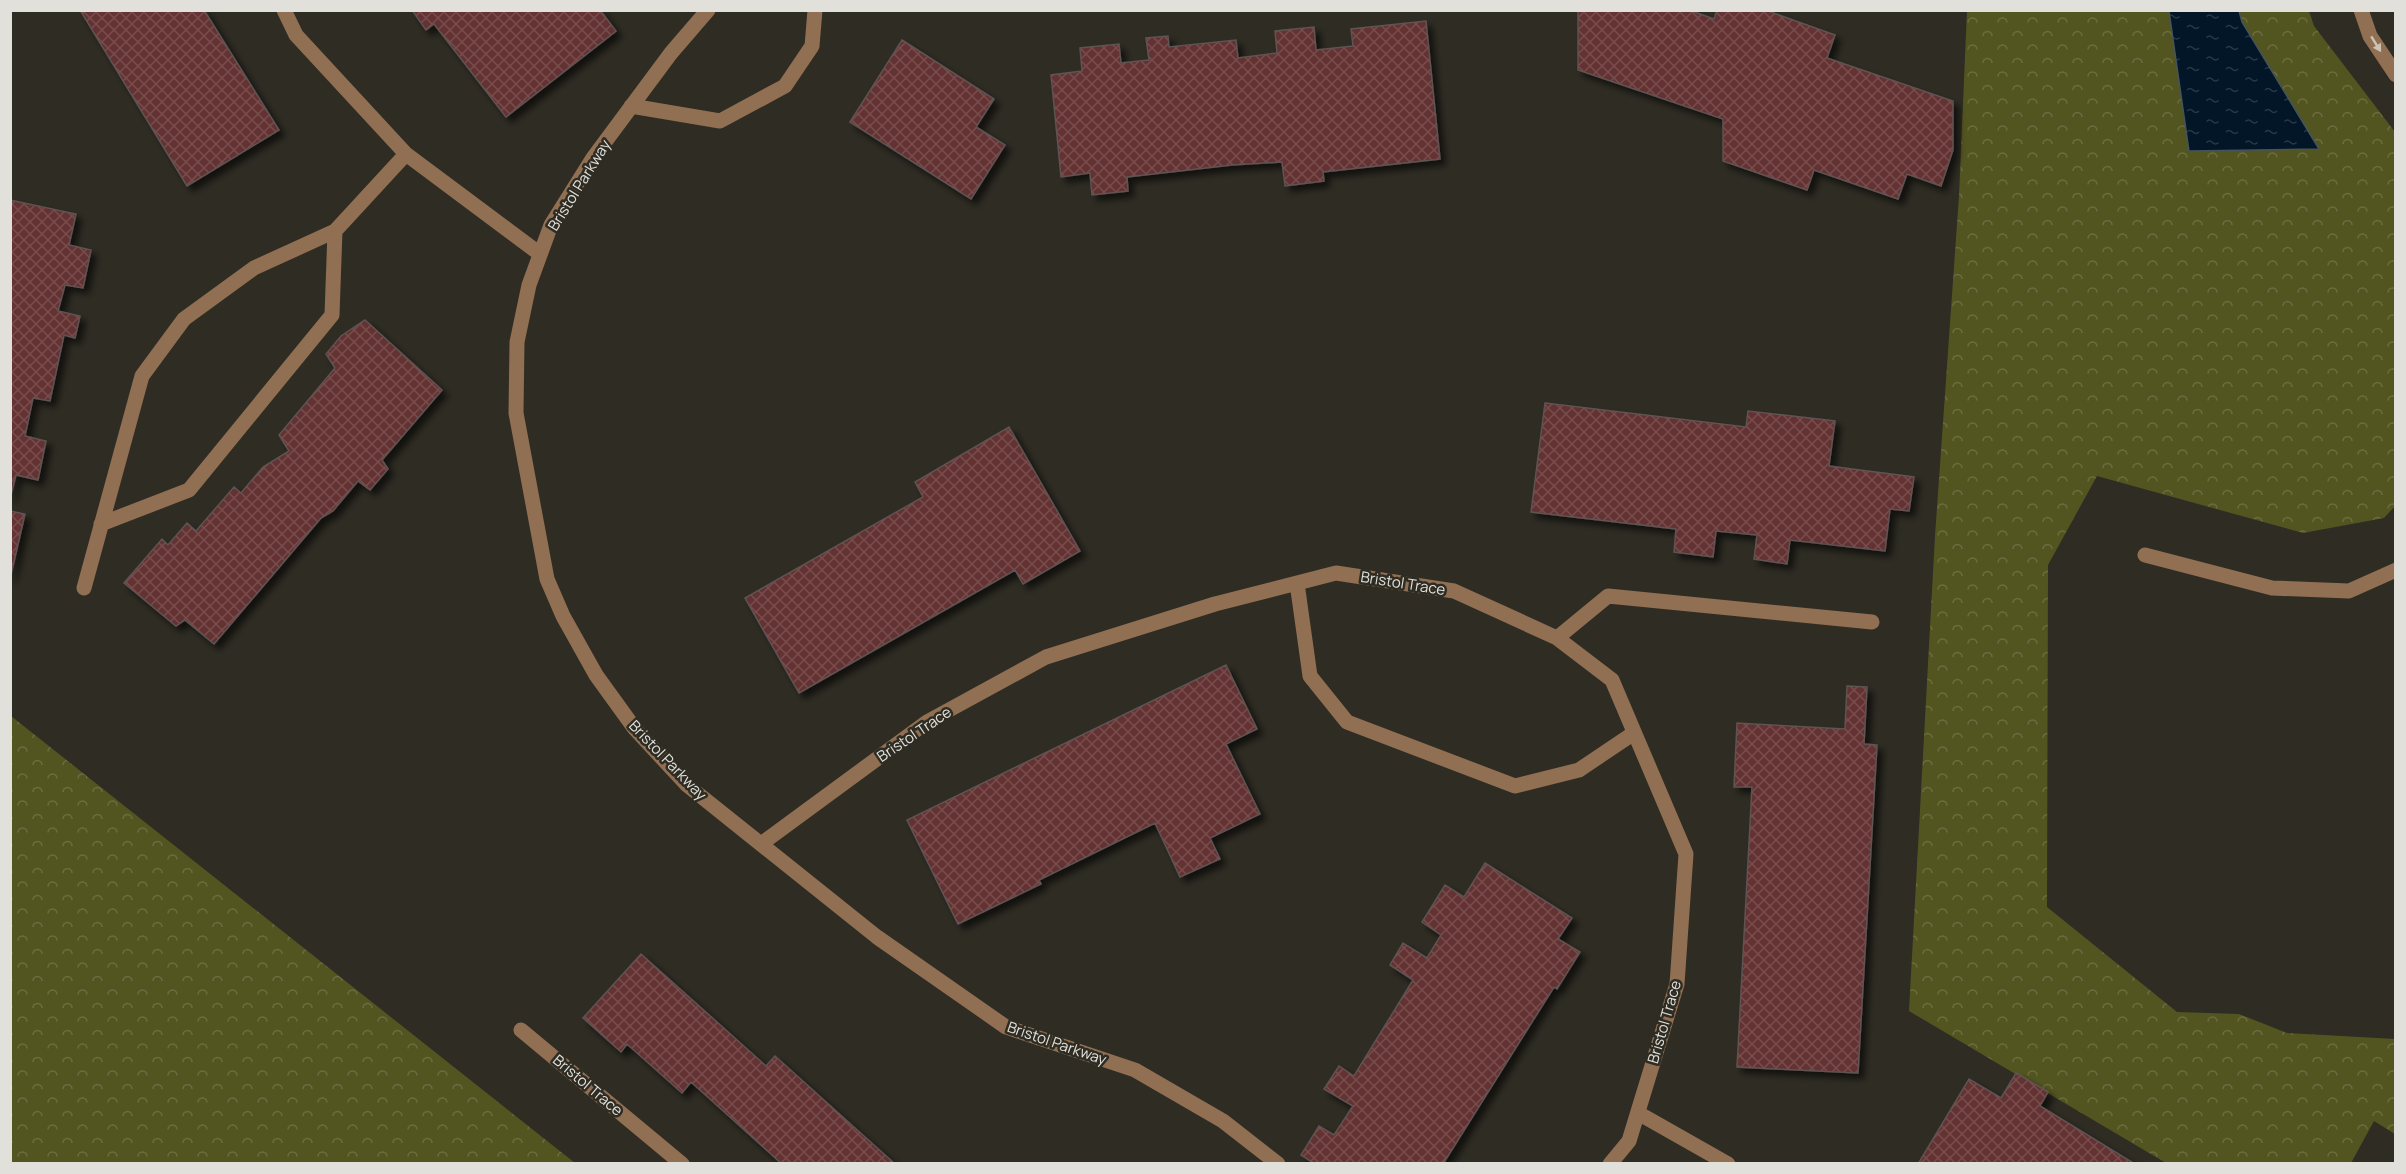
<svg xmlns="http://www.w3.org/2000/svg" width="2406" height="1174" font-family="Manrope,sans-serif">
<defs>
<pattern id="forest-crowns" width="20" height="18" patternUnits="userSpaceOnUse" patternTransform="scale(1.5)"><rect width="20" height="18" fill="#535521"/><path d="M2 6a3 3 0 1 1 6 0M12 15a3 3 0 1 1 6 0" fill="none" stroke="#6b6d41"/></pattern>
<pattern id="water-ripples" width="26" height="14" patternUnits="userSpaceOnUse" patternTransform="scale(1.5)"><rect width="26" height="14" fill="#021627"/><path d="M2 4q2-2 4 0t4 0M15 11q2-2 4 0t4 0" fill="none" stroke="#273846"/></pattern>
<pattern id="building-cross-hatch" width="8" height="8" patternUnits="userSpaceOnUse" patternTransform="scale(1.5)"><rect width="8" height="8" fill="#633030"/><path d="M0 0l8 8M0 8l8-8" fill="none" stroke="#794e4d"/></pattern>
<filter id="shadow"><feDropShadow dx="5.5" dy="5.5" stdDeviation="3" flood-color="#0009"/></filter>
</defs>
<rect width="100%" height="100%" fill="#2e2c23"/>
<path fill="url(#forest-crowns)" d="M1967 11H2309L2314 26 2395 132V506L2384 518 2303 533 2097 476 2048 565 2047 907 2177 1012 2239 1014 2287 1033 2395 1039V1134L2374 1121 2351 1163H2166L1909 1011 1935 536 1959 196Z
M10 716H11L575 1163H11Z"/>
<path fill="url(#water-ripples)" stroke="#45535d" stroke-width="1.5" d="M2169 11H2239L2242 22 2319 149 2189 151Z"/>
<path fill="url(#building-cross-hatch)" stroke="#605353" stroke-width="1.5" filter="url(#shadow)" d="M80 10H204L279 130 187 186Z
M412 10H600L616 31 506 117 434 24 426 30Z
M1578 10H1689L1714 19 1717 10H1765L1835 35 1827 58 1953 101V150L1941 186 1907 174 1898 199 1814 170 1807 190 1723 161V119L1578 70Z
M1426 21 1440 159 1323 172 1324 181 1285 186 1282 162 1232 165 1127 177 1128 191 1092 195 1090 173 1061 177 1051 75 1082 71 1080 48 1119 44 1121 63 1149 60 1146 38 1168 36 1169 47 1236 40 1238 58 1277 53 1275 31 1314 27 1316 50 1353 46 1351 29Z
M902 40 994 99 976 127 1005 145 971 199 850 122Z
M10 200 76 214 69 245 91 250 83 288 65 285 58 311 80 316 75 338 64 335 50 401 33 398 25 436 46 441 38 480 16 475 10 499Z
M365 320 442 390 382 460 388 469 370 490 358 481 333 511 321 518 214 644 185 620 176 626 124 583 162 539 168 545 187 523 196 531 234 487 241 493 263 467 289 451 279 435 335 368 326 354 341 336Z
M1545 403 1746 427 1748 411 1835 421 1829 466 1914 477 1909 511 1890 509 1885 551 1790 540 1787 564 1754 559 1757 535 1716 531 1713 557 1674 552 1676 529 1531 512Z
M1009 427 1080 551 1023 584 1015 570 799 693 745 598 923 497 915 482Z
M10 511 25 514 10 579Z
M1226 665 1257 729 1226 744 1260 814 1210 838 1220 859 1180 877 1155 823 1039 880 1041 884 958 924 907 820Z
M1847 686 1867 687 1864 744 1877 745 1858 1073 1737 1067 1752 787H1734L1737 723 1845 729Z
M1485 863 1572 918 1558 939 1580 952 1557 989 1554 987 1443 1164H1315L1301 1155 1319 1126 1334 1135 1353 1106 1324 1089 1339 1066 1354 1076 1413 980 1390 965 1403 943 1427 958 1441 935 1422 922 1445 885 1464 897Z
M641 954 766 1066 775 1056 895 1164H782L691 1082 682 1093 627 1044 621 1052 583 1018Z
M2016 1073 2048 1092 2040 1106 2135 1164H1918L1969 1079 2001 1098Z"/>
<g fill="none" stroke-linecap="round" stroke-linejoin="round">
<path stroke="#916f52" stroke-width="15" d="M284 10 296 35 406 154 540 254
M708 10 671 53 593 158 551 225 529 285 517 342 516 413 547 579 563 616 596 675 635 729 687 785 877 937 1006 1027 1135 1070 1223 1121 1278 1164
M2361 10 2370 36 2396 75
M631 106 720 121 785 86 812 46 815 10
M101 524 189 490 332 315 335 231
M2145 555 2272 588 2349 591 2396 570
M1297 583 1310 676 1347 722 1515 786 1579 770 1634 733
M84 588 142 376 184 319 254 268 335 231 406 154
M1557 638 1608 596 1872 622
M761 844 927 722 1046 657 1215 604 1336 573 1454 591 1557 638 1612 680 1686 854 1677 984 1629 1141 1610 1164
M521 1030 682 1164
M1638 1113 1728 1164"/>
</g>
<defs><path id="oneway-solid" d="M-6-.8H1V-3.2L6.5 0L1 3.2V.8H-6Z" transform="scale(1.5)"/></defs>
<use fill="#cdc4b8" href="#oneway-solid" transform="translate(2376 44) rotate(58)"/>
<g text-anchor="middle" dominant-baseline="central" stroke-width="5" stroke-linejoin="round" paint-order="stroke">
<g font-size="15" fill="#e1e0da" stroke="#2e2c23">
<text transform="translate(579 185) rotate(-58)">Bristol Parkway</text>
<text transform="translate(1403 583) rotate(9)">Bristol Trace</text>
<text transform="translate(914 734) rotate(-34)">Bristol Trace</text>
<text transform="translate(668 760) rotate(46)">Bristol Parkway</text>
<text transform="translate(1664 1022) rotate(-74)">Bristol Trace</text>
<text transform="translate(1057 1043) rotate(19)">Bristol Parkway</text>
<text transform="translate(588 1085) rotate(40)">Bristol Trace</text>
</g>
</g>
<rect width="2406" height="1174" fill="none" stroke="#e1e0da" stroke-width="24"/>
</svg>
